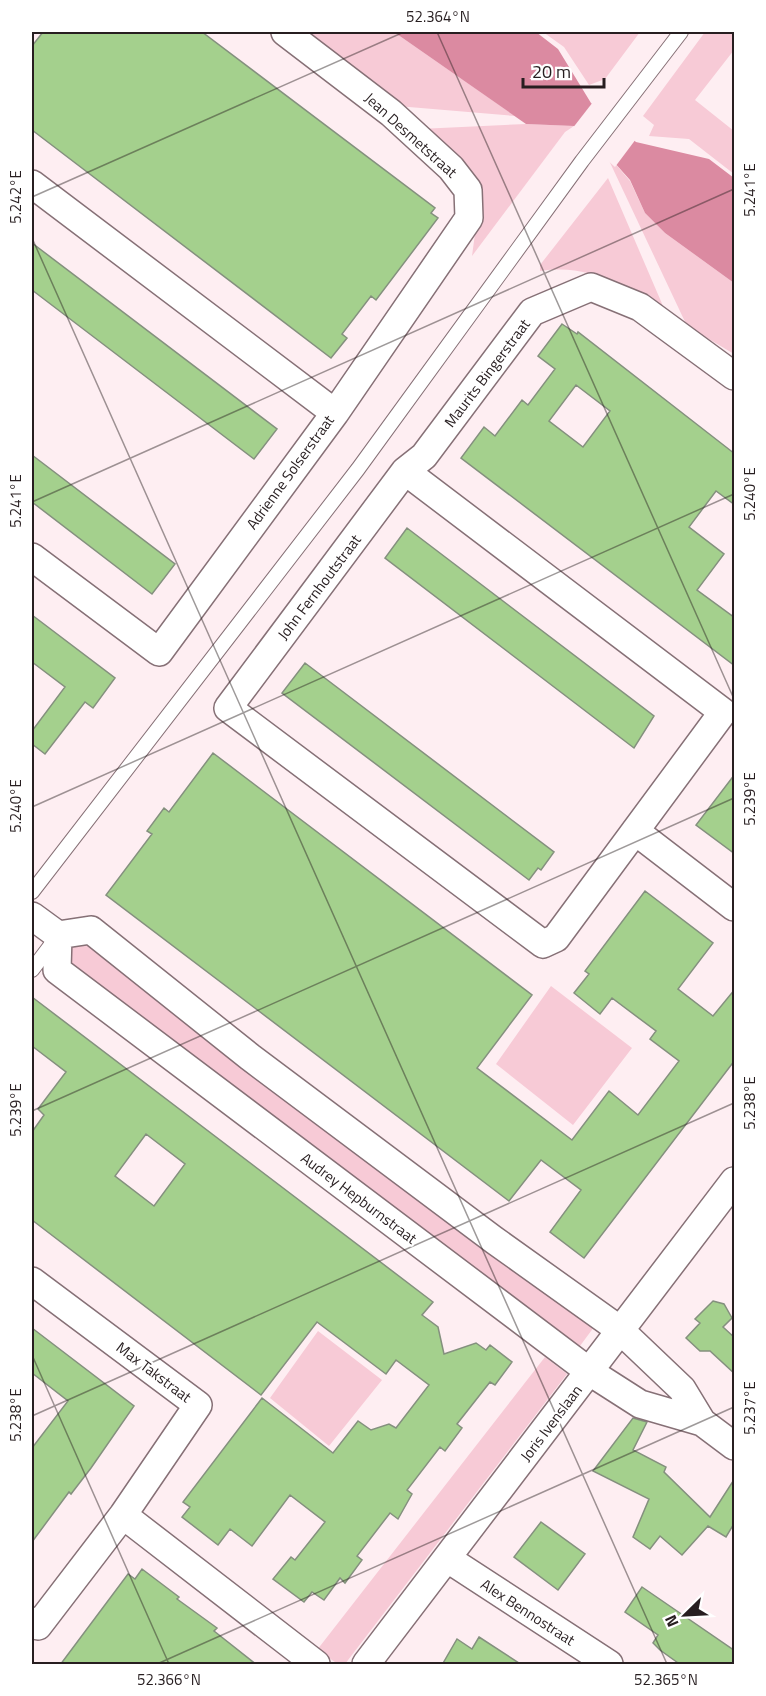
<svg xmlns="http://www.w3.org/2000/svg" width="766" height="1696" font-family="'Titillium Web',sans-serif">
<rect width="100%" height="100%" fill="#feeef2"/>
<path fill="#f7cad6" d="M305 32H394L515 116 397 106Z
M543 32H640L605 79 589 85 564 47Z
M705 32H734V50L695 100 734 131V174L689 139 649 136 654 125 643 116Z
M526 124 574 126 565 132 472 256 479 204 419 129Z
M605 152 630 181 645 213 665 233 734 283V354L687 326Z
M608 178 666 313C621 288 594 263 540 271V265Z
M81 939 594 1327 577 1350 66 966 61 951Z
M551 986 632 1048 573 1125 496 1064Z
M318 1331 382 1380 329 1446 270 1398Z
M545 1357 567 1374 345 1664H338L317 1650Z"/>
<path fill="#db8aa1" d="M394 32H536L558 49 591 103 636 142 709 159 734 178V283L665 233 645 213 630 180 605 152 574 126 526 124Z"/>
<path fill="#feeef2" d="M593 102 636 139 615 167 572 129Z"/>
<path fill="#a4d08d" stroke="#84907e" stroke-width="1.5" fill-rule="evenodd" d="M43 32H202L435 208 431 213 438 218 376 300 371 296 342 334 347 338 331 358 32 130V46Z
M32 243 277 429 254 459 32 290Z
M562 324 577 334 578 332 735 454V505L716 491 689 527 724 554 697 590 735 618V666L461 458 484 427 495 436 522 400 528 405 555 369 538 356ZM576 385 610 411 583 447 549 421Z
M32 455 175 564 152 594 32 502Z
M407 528 654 716 634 748 385 558Z
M32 615 115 678 93 708 85 702 45 754 32 744V731L65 687 32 662Z
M305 663 554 852 541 870 538 868 529 880 282 693Z
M213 753 532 995 477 1068 572 1140 609 1091 638 1115 679 1061 650 1039 656 1031 612 998 600 1014 574 993 589 974 585 971 645 891 713 943 678 989 713 1016 735 989V1060L584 1258 550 1232 581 1190 541 1160 509 1201 106 895 152 834 147 831 164 808 169 812Z
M735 774V854L696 825Z
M32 997 433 1302 422 1315 438 1327 444 1354 476 1343 486 1350 490 1345 512 1362 495 1385 490 1382 457 1424 462 1428 445 1451 440 1447 407 1490 412 1494 398 1519 390 1513 357 1556 362 1560 345 1583 340 1578 324 1600 312 1592 304 1602 273 1579 291 1557 295 1560 325 1522 290 1495 252 1546 230 1529 218 1545 182 1517 190 1507 183 1502 262 1398 333 1453 358 1421 371 1430 389 1424 396 1428 429 1385 396 1360 386 1374 317 1322 261 1395 32 1220V1132L44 1115 38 1109 66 1072 32 1046ZM146 1134 185 1164 154 1206 115 1176Z
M713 1301 724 1304 732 1318 723 1327 735 1338V1374L710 1351H700L686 1338 700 1323 695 1319Z
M32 1328 134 1406 91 1468 71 1494 69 1492 32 1542V1448L68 1401 32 1373Z
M633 1418 647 1422 633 1450 666 1467 664 1472 710 1517 735 1478V1522L726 1537 708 1526 682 1555 660 1536 650 1549 633 1537 649 1499 593 1471Z
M541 1522 585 1554 558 1590 514 1557Z
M142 1569 179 1597 177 1599 217 1628 214 1631 257 1665H60L128 1574 135 1579Z
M642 1587 735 1651V1665H681L660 1650 653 1643 658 1635 625 1612Z
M479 1637 522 1665H442L457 1639 472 1649Z"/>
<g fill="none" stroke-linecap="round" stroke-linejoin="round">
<g stroke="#867076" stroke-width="16">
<path id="lane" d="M32 892 358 469 582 161 681 32
M32 970 54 941"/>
</g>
<g stroke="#867076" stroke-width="30">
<path id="street" d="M285 32 391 113 451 168 468 190 469 218 335 413
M32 184 335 413 159 652 32 557
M405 471 723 712 556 938 543 944 228 708Z
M405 471 424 456 532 312 591 287 640 307 734 376
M635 831 734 907
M32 916 58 935 91 930 250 1057 494 1240 620 1330 682 1389 702 1422
M58 935 57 970 590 1372 640 1404 702 1422 734 1446
M32 1281 198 1405 123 1515 38 1626 32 1621
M123 1515 316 1664
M448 1559 609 1664
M366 1664 734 1181"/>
</g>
<use href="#lane" stroke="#fff" stroke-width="14"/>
<use href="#street" stroke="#fff" stroke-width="27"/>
</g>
<path fill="none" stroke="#271e20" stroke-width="1.5" stroke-opacity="0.45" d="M437 32 734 699M32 197 404 32M32 238 667 1664M32 502 734 189M32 807 734 494M32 1111 734 798M32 1355 169 1664M32 1416 734 1103M157 1664 734 1407"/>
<g text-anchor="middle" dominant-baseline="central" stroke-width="4.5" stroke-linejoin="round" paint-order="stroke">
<g font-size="15" fill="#271e20" stroke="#fff">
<text transform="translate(411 135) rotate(42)">Jean Desmetstraat</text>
<text transform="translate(487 373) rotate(-53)">Maurits Bingerstraat</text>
<text transform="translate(290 472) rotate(-54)">Adrienne Solserstraat</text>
<text transform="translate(319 587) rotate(-53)">John Fernhoutstraat</text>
<text transform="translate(359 1198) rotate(37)">Audrey Hepburnstraat</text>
<text transform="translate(154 1372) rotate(37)">Max Takstraat</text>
<text transform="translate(551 1423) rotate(-53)">Joris Ivenslaan</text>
<text transform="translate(528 1612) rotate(33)">Alex Bennostraat</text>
</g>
</g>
<rect width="766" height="1696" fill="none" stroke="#ffffff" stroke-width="66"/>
<g transform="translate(685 1615) rotate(246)" stroke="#ffffff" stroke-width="4.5" paint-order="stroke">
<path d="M0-4.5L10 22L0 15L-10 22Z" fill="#271e20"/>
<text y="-9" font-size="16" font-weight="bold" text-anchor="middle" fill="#271e20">N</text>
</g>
<path d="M523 78v9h81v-9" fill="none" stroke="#271e20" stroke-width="3"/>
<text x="532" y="78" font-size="18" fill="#271e20" stroke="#ffffff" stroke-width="4.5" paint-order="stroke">20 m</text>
<rect x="33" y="33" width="700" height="1630" fill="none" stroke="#271e20" stroke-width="2"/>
<g font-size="15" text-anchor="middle" fill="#271e20">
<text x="438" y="22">52.364°N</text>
<text transform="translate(750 190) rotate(-90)" y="5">5.241°E</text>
<text transform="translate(16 197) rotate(-90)" y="5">5.242°E</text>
<text transform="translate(750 494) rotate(-90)" y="5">5.240°E</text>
<text transform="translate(16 501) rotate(-90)" y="5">5.241°E</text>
<text transform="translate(750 799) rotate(-90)" y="5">5.239°E</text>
<text transform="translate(16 806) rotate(-90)" y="5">5.240°E</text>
<text transform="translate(750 1103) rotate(-90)" y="5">5.238°E</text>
<text transform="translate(16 1110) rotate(-90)" y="5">5.239°E</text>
<text transform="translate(750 1408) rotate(-90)" y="5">5.237°E</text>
<text transform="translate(16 1415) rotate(-90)" y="5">5.238°E</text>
<text x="169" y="1685">52.366°N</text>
<text x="666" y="1685">52.365°N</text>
</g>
</svg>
